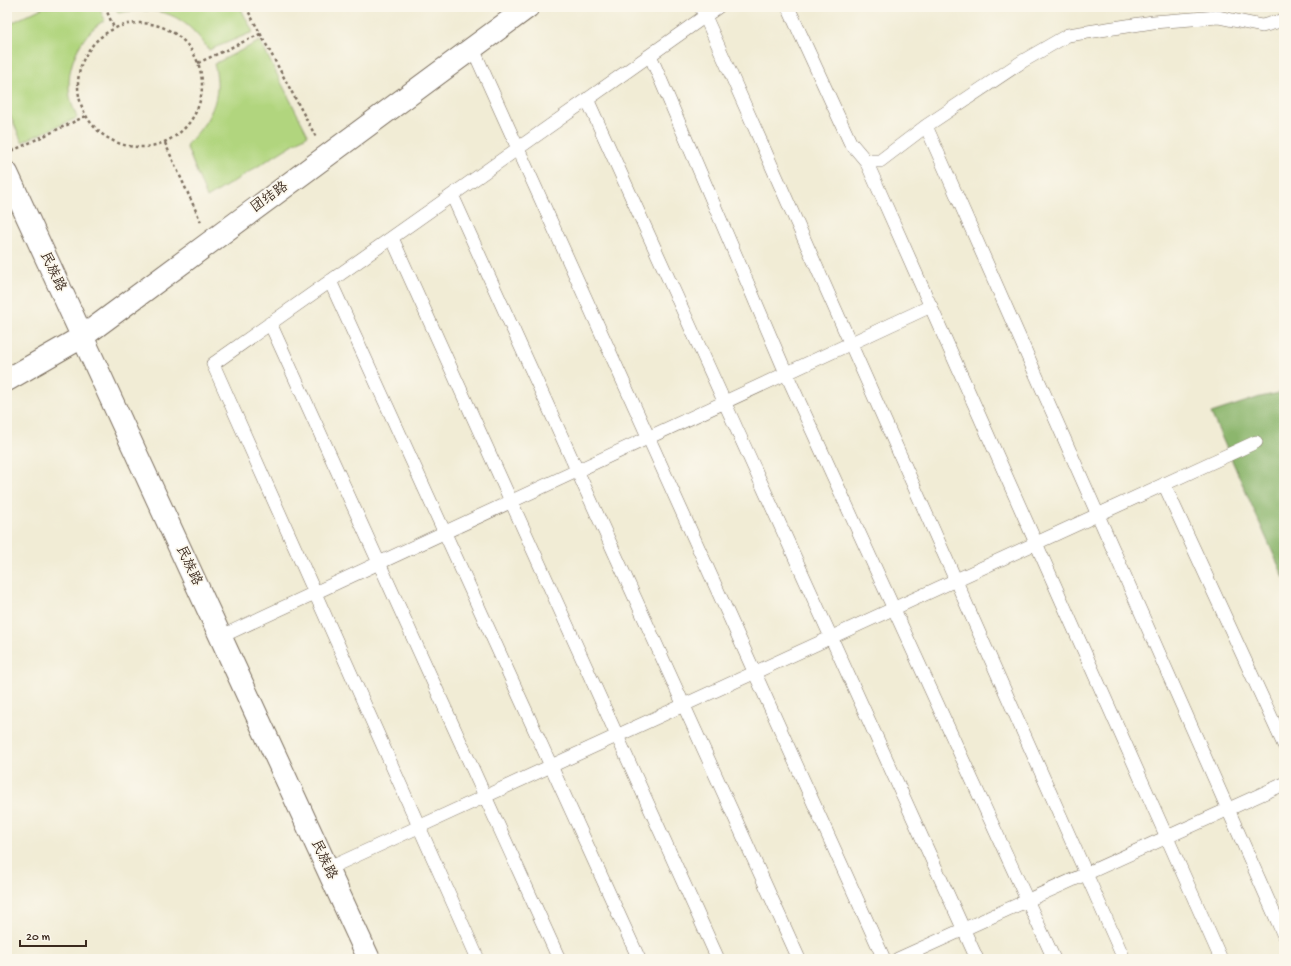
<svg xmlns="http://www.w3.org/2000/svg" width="1291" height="966" font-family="'Gochi Hand','LXGW WenKai TC',sans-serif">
<rect width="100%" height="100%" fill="#fbf7ec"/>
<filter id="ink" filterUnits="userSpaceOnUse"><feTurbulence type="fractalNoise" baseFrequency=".025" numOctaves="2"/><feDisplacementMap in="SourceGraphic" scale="8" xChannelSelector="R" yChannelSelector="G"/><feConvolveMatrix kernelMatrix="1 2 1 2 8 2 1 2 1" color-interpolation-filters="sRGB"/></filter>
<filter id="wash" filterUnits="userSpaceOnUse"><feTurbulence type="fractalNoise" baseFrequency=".012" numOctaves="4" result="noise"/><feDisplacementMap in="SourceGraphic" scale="16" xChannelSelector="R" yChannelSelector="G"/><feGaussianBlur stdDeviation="0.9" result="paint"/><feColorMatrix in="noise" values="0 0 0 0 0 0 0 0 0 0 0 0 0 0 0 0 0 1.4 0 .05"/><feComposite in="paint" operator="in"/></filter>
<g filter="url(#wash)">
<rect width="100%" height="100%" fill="#f1ecd5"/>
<path fill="#b1d57e" stroke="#76804e" d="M44 7H99L105 20C79 35 65 68 70 97 71 104 75 111 77 118L22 142 7 108V25Z
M115 7H240L253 32 209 50C184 14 161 5 118 13Z
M260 41 308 135 207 198 186 145C209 123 224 97 214 64Z"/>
<path fill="#8cb66d" stroke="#647046" d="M1284 392V578L1211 413 1260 397Z"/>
</g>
<g filter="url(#ink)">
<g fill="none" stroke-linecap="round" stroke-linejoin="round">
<g stroke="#7b6e5e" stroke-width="14">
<path id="service" d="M701 7 1124 959
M788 7 850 142 866 161H880L926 126 1023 61 1068 35 1153 22 1218 17 1262 26 1284 20
M473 49 884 959
M650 55 786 373 1054 959
M587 99 977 959
M926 126 1284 936
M866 161 1221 959
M452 195 799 959
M392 238 718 959
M330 281 639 959
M270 323 559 959
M1164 484 1284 745
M220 637 931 306
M327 869 1256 442
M478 959 213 364 718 7
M898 959 1284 784"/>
</g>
<g stroke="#7b6e5e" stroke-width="24">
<path id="minor" d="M7 173 369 959
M7 380 82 337 528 7"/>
</g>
<path stroke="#7b6e5e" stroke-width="2.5" stroke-dasharray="3 3" stroke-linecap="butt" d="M105 7 114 28
M246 7 316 137
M78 85a62 62 0 1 1 124 0a62 62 0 1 1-124 0Z
M198 63 260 34
M165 143 201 222
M12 151 86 116"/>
<use href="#service" stroke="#fff" stroke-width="13"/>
<use href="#minor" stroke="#fff" stroke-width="22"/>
</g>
</g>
<g text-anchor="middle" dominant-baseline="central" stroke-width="3.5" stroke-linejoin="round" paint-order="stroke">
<g font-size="14" fill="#3b2a1e" stroke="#fbf7ec">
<text transform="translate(270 198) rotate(-36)">团结路</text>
<text transform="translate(52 272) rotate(65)">民族路</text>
<text transform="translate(188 566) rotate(65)">民族路</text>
<text transform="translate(323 860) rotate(65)">民族路</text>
</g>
</g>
<rect width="1291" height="966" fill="none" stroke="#fbf7ec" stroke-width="24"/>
<path d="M20 940v6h66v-6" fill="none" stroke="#3b2a1e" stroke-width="2"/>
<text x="26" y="940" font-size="12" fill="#3b2a1e" stroke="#fbf7ec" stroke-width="3" paint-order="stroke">20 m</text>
</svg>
